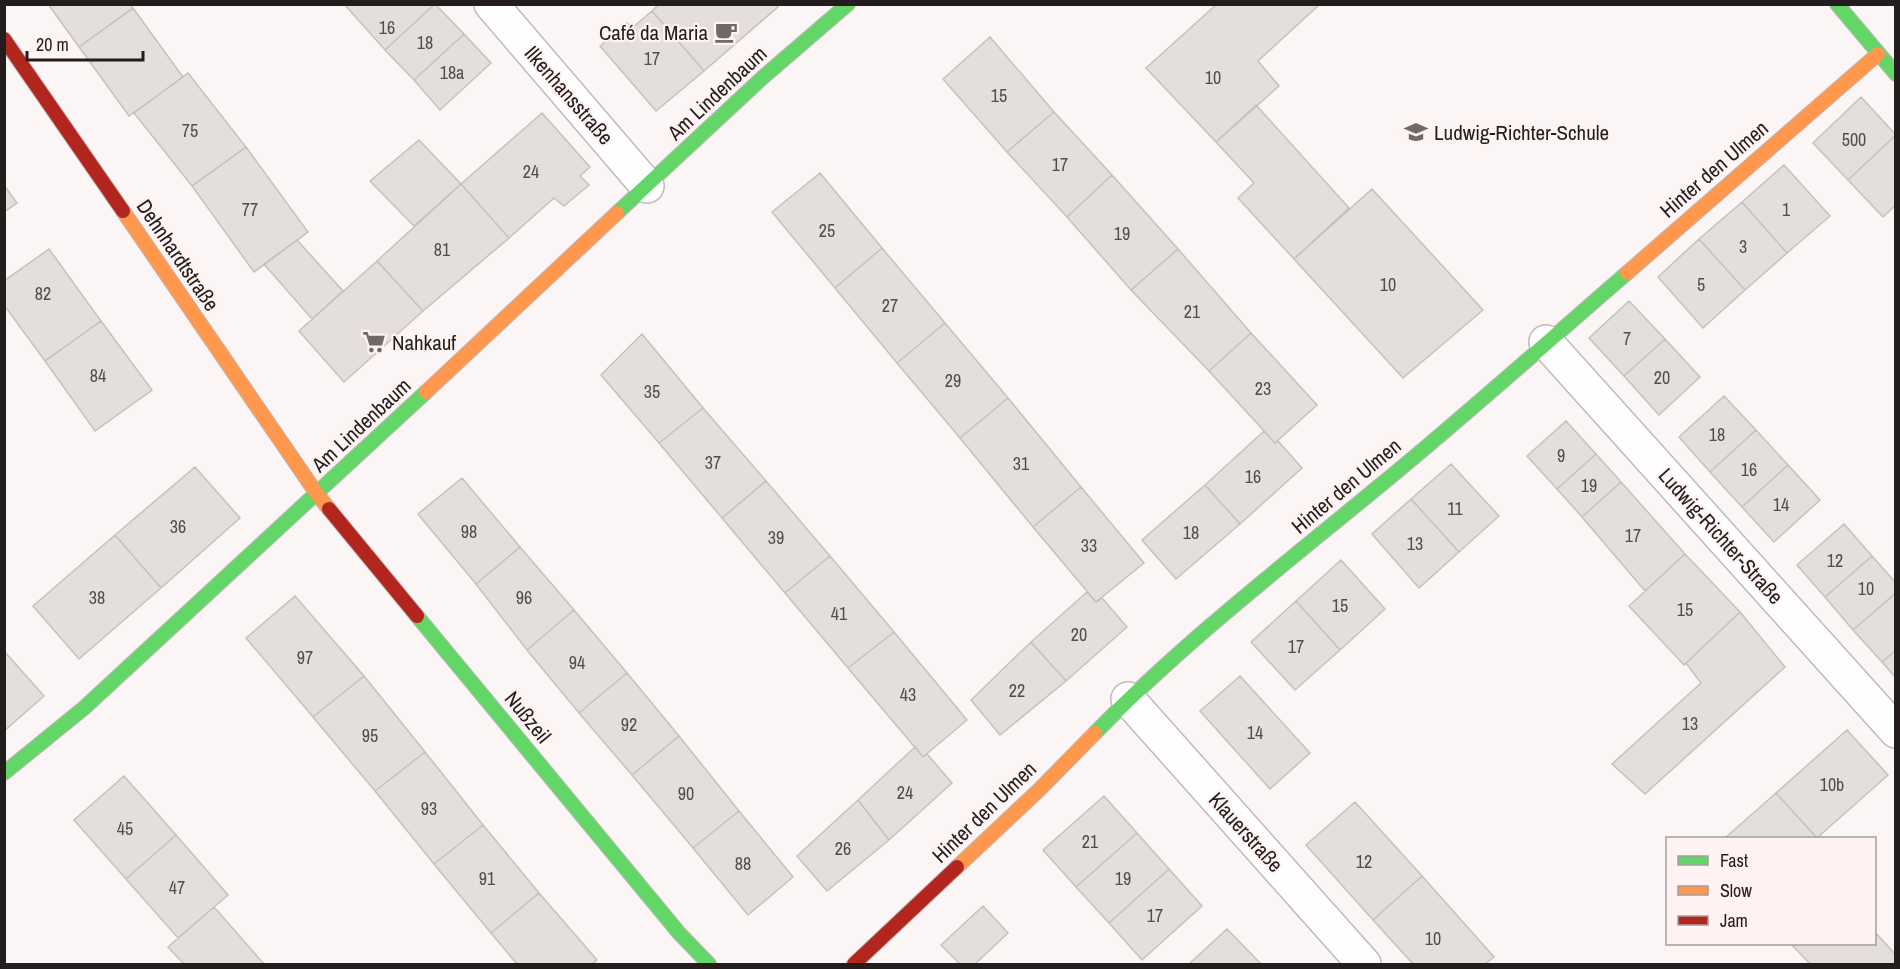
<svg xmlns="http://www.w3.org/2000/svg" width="1900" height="969" font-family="'Archivo Narrow',sans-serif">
<rect width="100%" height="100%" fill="#fcf5f5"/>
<path fill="#e4dedd" stroke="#c6c0bf" stroke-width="1.5" d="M48 4H130L133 8 79 47Z
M344 4H435L385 50Z
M435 4 464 34 414 80 385 50Z
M659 4H776L778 7 704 71 652 11Z
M1217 4H1320L1258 61 1279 86 1216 142 1146 68Z
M133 8 183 77 129 116 79 47Z
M652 11 704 71 656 111 600 46 627 23 632 28Z
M464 34 491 63 440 110 414 80Z
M990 37 1054 112 1007 152 943 79Z
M188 73 246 147 192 186 134 113Z
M1861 97 1896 135 1848 180 1813 143Z
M1256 105 1349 208 1294 259 1238 198 1254 183 1216 142Z
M1054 112 1112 175 1067 217 1007 152Z
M542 113 590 167 580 176 589 185 564 206 554 198 509 238 461 184Z
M1896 135V205L1883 217 1848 180Z
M419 140 461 184 414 226 370 181Z
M246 147 308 232 254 272 192 186Z
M1784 165 1830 216 1787 253 1742 202Z
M820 173 882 248 835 288 772 212Z
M1112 175 1178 249 1131 290 1067 217Z
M461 184 509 238 423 311 377 261Z
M4 185 17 203 4 212Z
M1372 189 1483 310 1403 378 1294 259Z
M1742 202 1787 253 1745 290 1699 239Z
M1699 239 1745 290 1703 328 1658 277Z
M297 240 343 291 312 319 264 264Z
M882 248 945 323 897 363 835 288Z
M49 249 101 321 45 361 4 305V281Z
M1178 249 1251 333 1209 371 1131 290Z
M377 261 423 311 344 382 299 331Z
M1629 301 1665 339 1624 376 1589 338Z
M101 321 152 390 95 431 45 361Z
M945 323 1008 398 960 438 897 363Z
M1251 333 1317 405 1275 443 1209 371Z
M642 334 703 408 659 443 601 375Z
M1665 339 1700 377 1659 415 1624 376Z
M1724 396 1756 430 1710 472 1679 437Z
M1008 398 1081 487 1033 527 960 438Z
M703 408 766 481 722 518 659 443Z
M1566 421 1596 454 1557 489 1527 456Z
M1756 430 1788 465 1742 507 1710 472Z
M1264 431 1275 443 1278 441 1302 468 1240 524 1205 485Z
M1596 454 1621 482 1582 517 1557 489Z
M1451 464 1499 516 1459 552 1411 499Z
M1788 465 1820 500 1774 542 1742 507Z
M195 467 240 518 161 588 115 535Z
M462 478 520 547 476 584 418 514Z
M766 481 830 556 785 593 722 518Z
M1621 482 1685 554 1645 591 1582 517Z
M1205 485 1240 524 1176 579 1142 540Z
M1081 487 1144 563 1096 602 1033 527Z
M1411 499 1459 552 1419 588 1372 534Z
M1844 524 1872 556 1825 597 1797 565Z
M115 535 161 588 79 659 33 606Z
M520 547 574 610 527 650 476 584Z
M1685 554 1740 612 1684 665 1629 606Z
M830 556 894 632 848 668 785 593Z
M1872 556 1896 583V593L1853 630 1825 597Z
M1341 560 1385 609 1340 650 1296 601Z
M1087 592 1096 602 1102 598 1127 627 1066 681 1031 642Z
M1896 593V650L1882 662 1853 630Z
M295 596 364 676 313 717 246 638Z
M1296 601 1340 650 1295 690 1251 642Z
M574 610 627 673 579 713 527 650Z
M1740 612 1785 667 1645 794 1612 764 1701 683 1686 663Z
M894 632 967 720 923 757 848 668Z
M1031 642 1066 681 1000 735 971 700Z
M1896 650V678L1882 662Z
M4 651 44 696 4 731Z
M627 673 679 736 632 775 579 713Z
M364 676 425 752 375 791 313 717Z
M1240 676 1310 753 1270 789 1200 711Z
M1847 730 1888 775 1817 838 1776 793Z
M679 736 739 811 693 848 632 775Z
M915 747 923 757 927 754 952 783 889 840 858 800Z
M425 752 483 825 434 864 375 791Z
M124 776 176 835 126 879 74 820Z
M1776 793 1817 838H1725Z
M1104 796 1137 833 1076 887 1043 850Z
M858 800 889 840 827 891 797 856Z
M1355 802 1422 876 1373 920 1306 845Z
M739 811 793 877 748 915 693 848Z
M483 825 539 893 491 933 434 864Z
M1137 833 1169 869 1109 923 1076 887Z
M176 835 228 895 178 938 126 879Z
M1169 869 1202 906 1142 960 1109 923Z
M1422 876 1494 957 1485 964H1413L1373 920Z
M539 893 597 960 592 964H517L491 933Z
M983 906 1008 933 975 964H960L941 945Z
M214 907 264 964H184L168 947Z
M1227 929 1261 964H1189Z
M1874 931 1896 955V964H1810L1791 944H1874Z"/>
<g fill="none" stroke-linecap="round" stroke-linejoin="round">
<g stroke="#c0baba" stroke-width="36">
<path id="street" d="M491 4 647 186
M1546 342 1896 731
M1128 699 1364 964"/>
</g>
<g stroke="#c0baba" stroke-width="16">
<path id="fast" d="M1837 4 1896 74
M617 213 761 79 848 4
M417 616 679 933 709 964
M1095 733C1184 642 1285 564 1383 483 1466 415 1546 343 1627 273
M4 773 84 708 426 392"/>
</g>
<g stroke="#c0baba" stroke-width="16">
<path id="slow" d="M123 211 317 494 329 509
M1627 273 1878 54
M426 392 617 213
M957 867 1039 790 1095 733"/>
</g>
<g stroke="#c0baba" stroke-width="16">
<path id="jam" d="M4 39 123 211
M329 509 417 616
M854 964 957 867"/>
</g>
<use href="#street" stroke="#fffefe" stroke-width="33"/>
<use href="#fast" stroke="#63d668" stroke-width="14"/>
<use href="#slow" stroke="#ff974d" stroke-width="14"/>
<use href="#jam" stroke="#b3261e" stroke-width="14"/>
</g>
<defs>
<g id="cafe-bare" transform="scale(1.8)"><path d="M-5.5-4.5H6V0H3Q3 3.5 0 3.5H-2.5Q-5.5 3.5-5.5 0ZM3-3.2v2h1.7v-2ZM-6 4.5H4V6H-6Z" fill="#6f6969" stroke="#fff2f2" stroke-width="2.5" paint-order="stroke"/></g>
<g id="school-bare" transform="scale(1.8)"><path d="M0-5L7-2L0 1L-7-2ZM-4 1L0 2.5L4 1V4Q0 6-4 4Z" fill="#6f6969" stroke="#fff2f2" stroke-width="2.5" paint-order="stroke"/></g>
<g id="supermarket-bare" transform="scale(1.8)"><path d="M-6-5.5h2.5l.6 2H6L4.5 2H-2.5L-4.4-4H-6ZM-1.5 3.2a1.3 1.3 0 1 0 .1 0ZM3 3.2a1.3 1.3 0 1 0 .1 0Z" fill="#6f6969" stroke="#fff2f2" stroke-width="2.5" paint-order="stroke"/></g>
</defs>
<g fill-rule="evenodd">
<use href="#cafe-bare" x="726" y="32"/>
<use href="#school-bare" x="1416" y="132"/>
<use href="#supermarket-bare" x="374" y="342"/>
</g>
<g text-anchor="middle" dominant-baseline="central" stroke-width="4.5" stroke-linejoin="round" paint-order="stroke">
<g font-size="18" fill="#534d4d">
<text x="387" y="27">16</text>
<text x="425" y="42">18</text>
<text x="652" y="58">17</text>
<text x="452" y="72">18a</text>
<text x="1213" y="77">10</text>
<text x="999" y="95">15</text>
<text x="190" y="130">75</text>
<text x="1854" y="139">500</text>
<text x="1060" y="164">17</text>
<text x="531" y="171">24</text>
<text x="250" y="209">77</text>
<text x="1786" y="209">1</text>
<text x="827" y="230">25</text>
<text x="1122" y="233">19</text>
<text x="1743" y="246">3</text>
<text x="442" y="249">81</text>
<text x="1388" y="284">10</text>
<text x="1701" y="284">5</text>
<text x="43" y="293">82</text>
<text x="890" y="305">27</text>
<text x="1192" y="311">21</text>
<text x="1627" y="338">7</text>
<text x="98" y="375">84</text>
<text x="1662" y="377">20</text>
<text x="953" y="380">29</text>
<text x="1263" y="388">23</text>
<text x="652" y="391">35</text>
<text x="1717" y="434">18</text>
<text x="1561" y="455">9</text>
<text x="713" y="462">37</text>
<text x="1021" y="463">31</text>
<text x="1749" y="469">16</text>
<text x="1253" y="476">16</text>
<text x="1589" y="485">19</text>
<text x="1781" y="504">14</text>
<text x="1455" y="508">11</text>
<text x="178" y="526">36</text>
<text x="469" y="531">98</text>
<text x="1191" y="532">18</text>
<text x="1633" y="535">17</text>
<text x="776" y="537">39</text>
<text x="1415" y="543">13</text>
<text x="1089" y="545">33</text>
<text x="1835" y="560">12</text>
<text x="1866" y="588">10</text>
<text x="97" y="597">38</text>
<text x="524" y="597">96</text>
<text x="1340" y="605">15</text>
<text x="1685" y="609">15</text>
<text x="839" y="613">41</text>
<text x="1079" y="634">20</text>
<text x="1296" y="646">17</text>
<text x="305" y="657">97</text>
<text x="577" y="662">94</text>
<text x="1017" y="690">22</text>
<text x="908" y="694">43</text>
<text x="1690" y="723">13</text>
<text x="629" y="724">92</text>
<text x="1255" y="732">14</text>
<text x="370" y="735">95</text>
<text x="1832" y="784">10b</text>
<text x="905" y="792">24</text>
<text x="686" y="793">90</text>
<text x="429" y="808">93</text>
<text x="125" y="828">45</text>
<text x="1090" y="841">21</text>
<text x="843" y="848">26</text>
<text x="1364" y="861">12</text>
<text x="743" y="863">88</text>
<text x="487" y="878">91</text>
<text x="1123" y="878">19</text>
<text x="177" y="887">47</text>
<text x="1155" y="915">17</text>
<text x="1433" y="938">10</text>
</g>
<g font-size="21" fill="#231d1d" stroke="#fff2f2" text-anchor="start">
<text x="708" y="32" text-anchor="end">Café da Maria</text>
<text x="1434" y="132">Ludwig-Richter-Schule</text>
<text x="392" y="342">Nahkauf</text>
</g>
<g font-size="21" fill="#231d1d" stroke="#fff2f2">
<text transform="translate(717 93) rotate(-43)">Am Lindenbaum</text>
<text transform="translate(569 95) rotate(49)">Ilkenhansstraße</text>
<text transform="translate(1714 169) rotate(-41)">Hinter den Ulmen</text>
<text transform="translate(178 255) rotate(56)">Dehnhardtstraße</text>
<text transform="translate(361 425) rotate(-43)">Am Lindenbaum</text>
<text transform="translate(1346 486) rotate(-40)">Hinter den Ulmen</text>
<text transform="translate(1721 536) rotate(48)">Ludwig-Richter-Straße</text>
<text transform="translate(528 717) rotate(51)">Nußzeil</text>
<text transform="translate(984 812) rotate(-44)">Hinter den Ulmen</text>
<text transform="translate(1246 832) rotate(48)">Klauerstraße</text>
</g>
</g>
<rect width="1900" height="969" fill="none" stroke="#231d1d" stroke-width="12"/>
<rect x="1666" y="837" width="210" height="108" fill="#fff2f2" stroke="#a79d9d" stroke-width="1.5"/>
<rect x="1678" y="856" width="30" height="9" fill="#63d668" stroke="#a79d9d" stroke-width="1.5"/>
<text x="1720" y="867" font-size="18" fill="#231d1d">Fast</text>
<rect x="1678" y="886" width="30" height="9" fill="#ff974d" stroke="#a79d9d" stroke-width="1.5"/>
<text x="1720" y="897" font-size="18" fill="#231d1d">Slow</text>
<rect x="1678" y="916" width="30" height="9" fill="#b3261e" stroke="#a79d9d" stroke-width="1.5"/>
<text x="1720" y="927" font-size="18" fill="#231d1d">Jam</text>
<path d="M27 51v9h116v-9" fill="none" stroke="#231d1d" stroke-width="3"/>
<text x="36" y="51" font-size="18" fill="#231d1d" stroke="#fff2f2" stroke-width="4.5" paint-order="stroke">20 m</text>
</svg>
